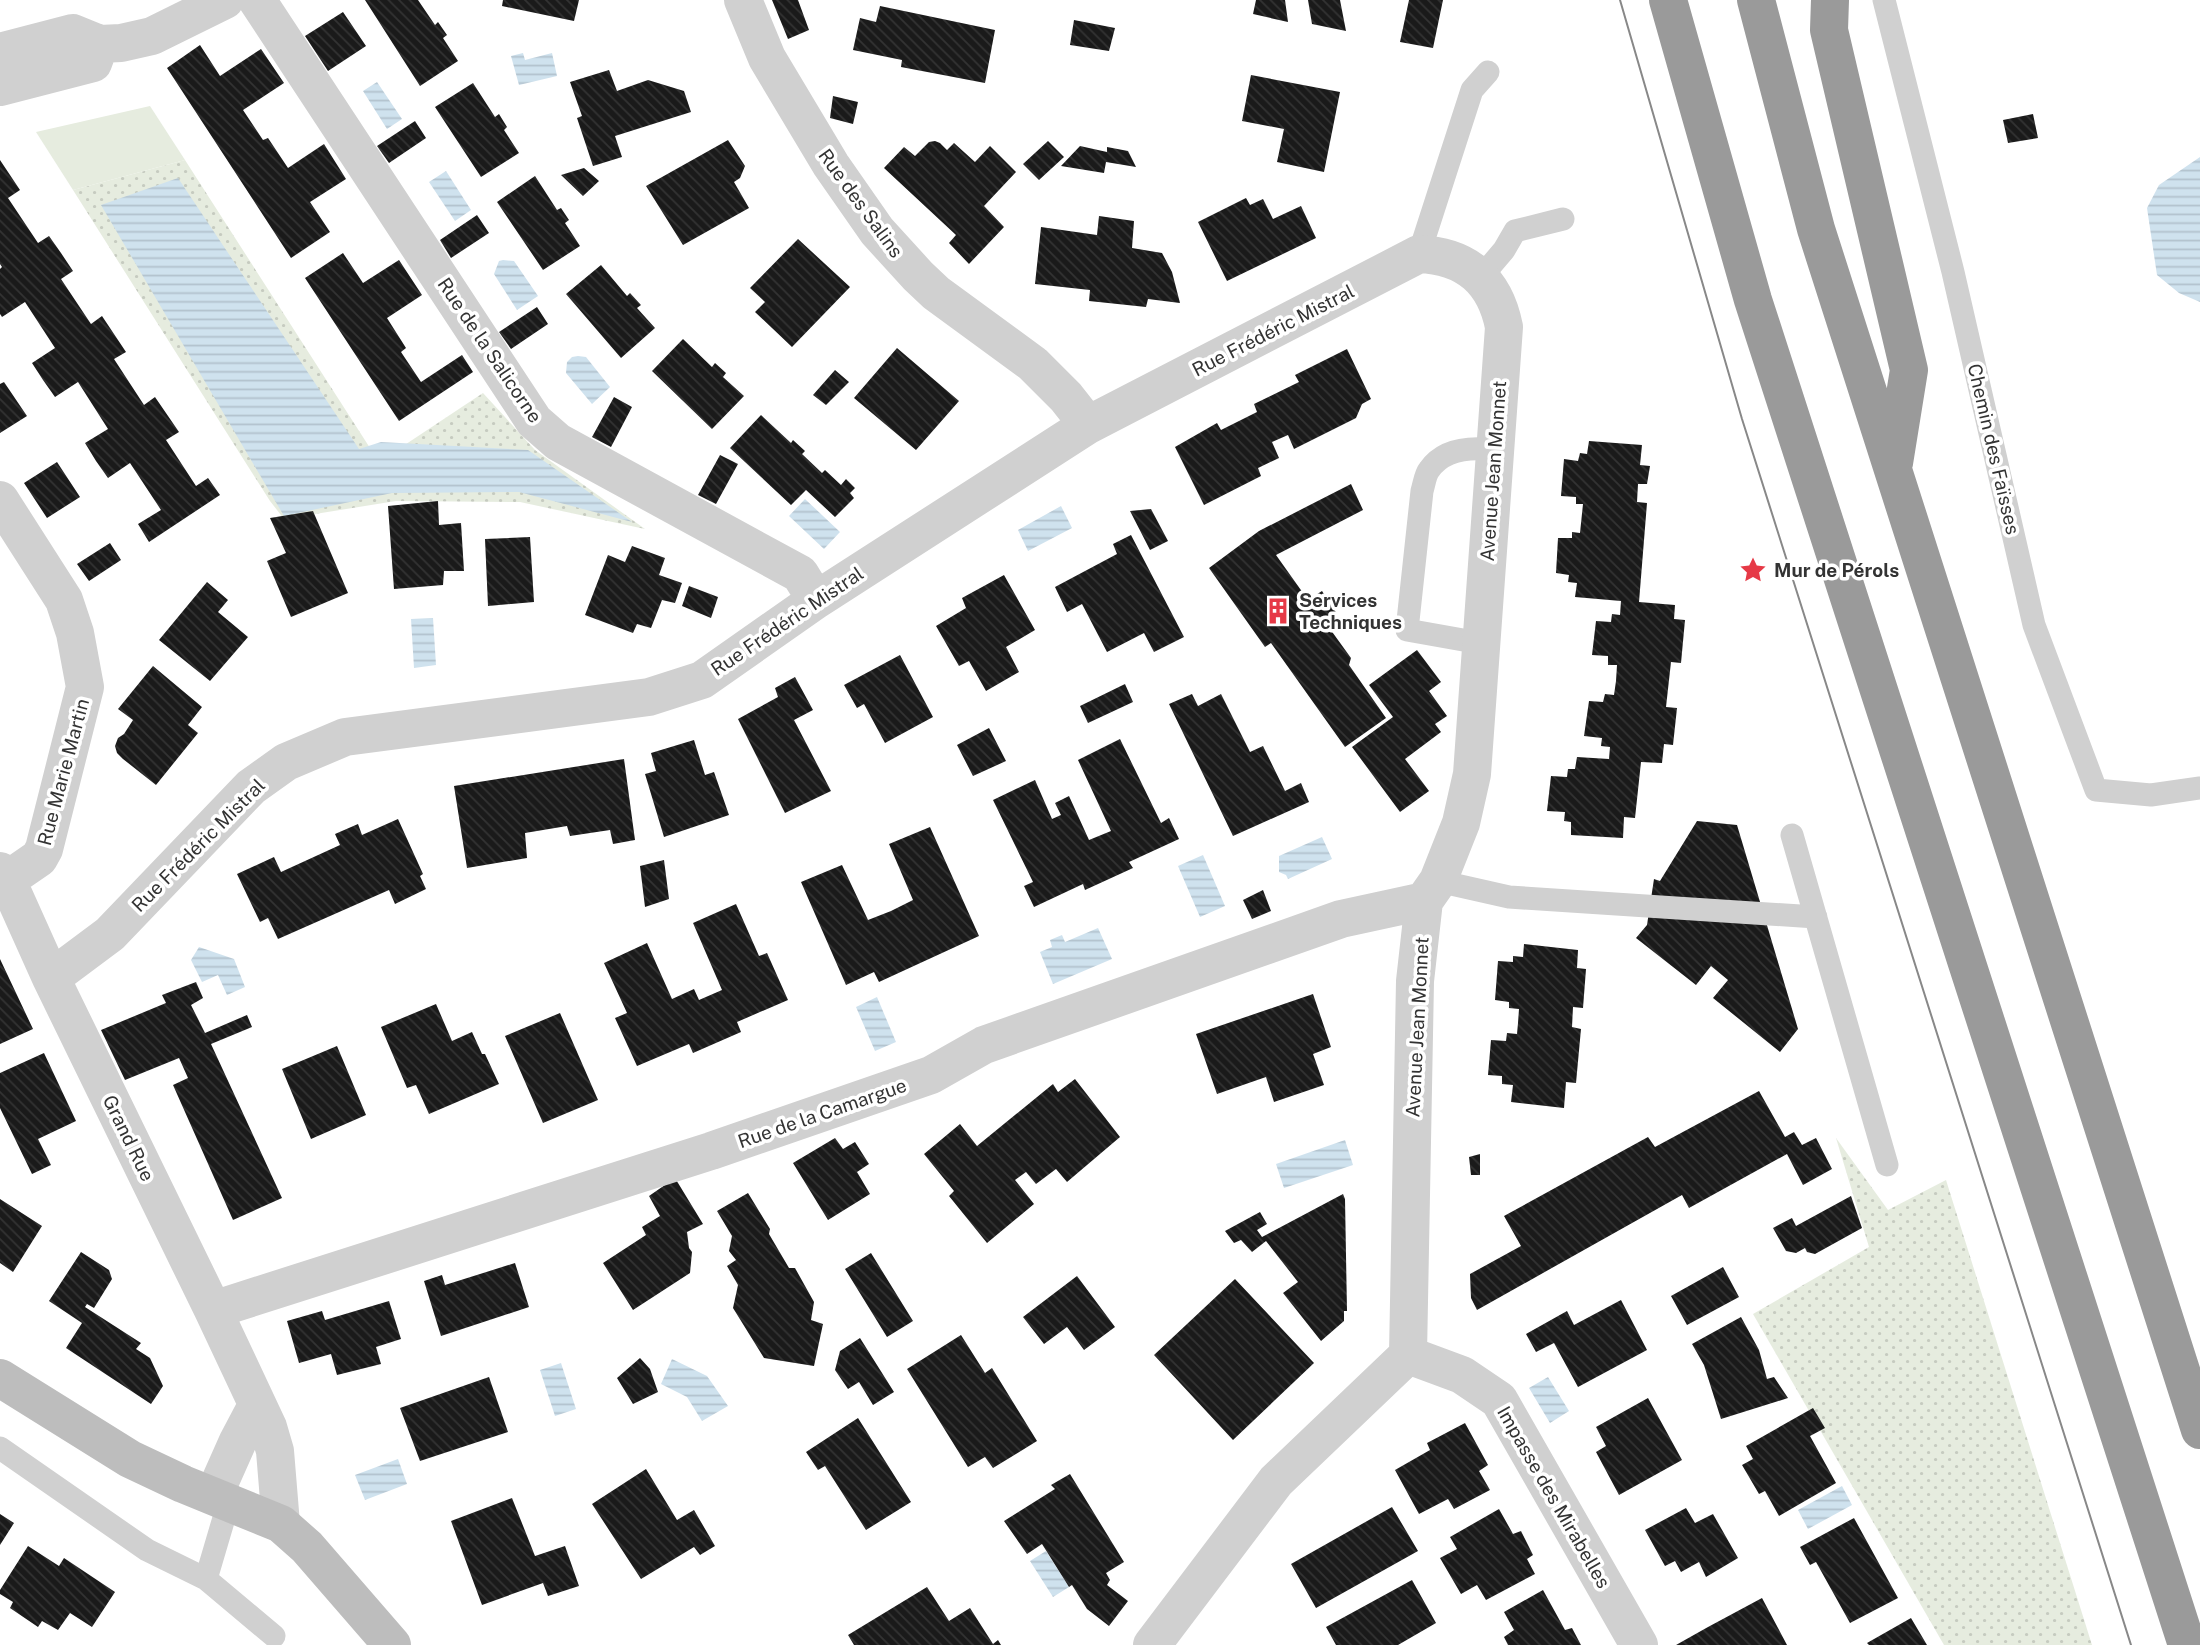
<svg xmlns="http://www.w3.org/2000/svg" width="2200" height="1645" font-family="'Public Sans',sans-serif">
<defs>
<pattern id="grass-dots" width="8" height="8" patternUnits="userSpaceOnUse" patternTransform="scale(1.75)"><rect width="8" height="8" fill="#e6ecdf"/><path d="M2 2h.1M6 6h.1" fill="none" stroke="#c6cbc0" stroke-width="1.8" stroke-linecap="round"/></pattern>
<pattern id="water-rules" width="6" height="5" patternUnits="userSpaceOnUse" patternTransform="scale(1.75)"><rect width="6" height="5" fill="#cfe2ee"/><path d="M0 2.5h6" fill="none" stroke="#b2c2cd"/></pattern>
<pattern id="building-back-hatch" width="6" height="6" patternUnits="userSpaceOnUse" patternTransform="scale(1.75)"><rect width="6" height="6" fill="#1a1a1a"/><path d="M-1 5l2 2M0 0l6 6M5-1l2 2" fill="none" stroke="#333"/></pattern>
</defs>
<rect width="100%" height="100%" fill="#fff"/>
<path fill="url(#grass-dots)" d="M185 160 379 462 483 393 535 450 645 529 520 502 396 501 284 519 270 501 73 190Z
M1836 1138 1888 1210 1946 1180 2092 1645H1944L1753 1314 1869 1247Z"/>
<path fill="#e6ecdf" d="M150 106 185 160 73 190 36 132Z"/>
<path fill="url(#water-rules)" d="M523 53 525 60 552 53 557 76 519 85 511 56Z
M377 82 402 119 387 129 363 91Z
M2200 157V302L2179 293 2157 275 2147 208 2159 185Z
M446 171 471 210 455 221 429 182Z
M178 178 359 449 381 442 528 450 632 522 519 492 392 493 284 516 101 205Z
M503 260 514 261 538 296 517 310 494 274 499 261Z
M578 356 586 357 610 387 592 404 566 373 567 362 572 357Z
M805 499 840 532 824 549 789 516Z
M1061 506 1072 528 1028 551 1018 530Z
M433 618 436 665 414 668 411 619Z
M1322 837 1332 859 1288 879 1286 875 1279 872V856Z
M1203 855 1225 906 1200 917 1178 866Z
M1098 928 1112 959 1053 984 1040 952 1052 947 1050 940 1062 935 1065 942Z
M199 947 234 959 245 987 227 995 218 975 202 982 191 960Z
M877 997 896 1042 875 1051 856 1007Z
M1345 1140 1353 1165 1284 1188 1276 1164Z
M672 1359 707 1376 728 1406 702 1421 687 1397 661 1384Z
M561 1363 576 1409 555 1416 540 1370Z
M1548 1377 1569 1411 1550 1423 1529 1388Z
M398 1459 407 1484 365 1500 355 1475Z
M1842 1486 1852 1505 1808 1529 1798 1510Z
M1046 1551 1069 1587 1053 1597 1030 1561Z"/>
<path fill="url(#building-back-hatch)" d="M365 0H418L435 25 438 22 447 35 443 38 458 61 420 86Z
M503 0H579L574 21 502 6Z
M772 0H798L809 30 788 39Z
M1256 0H1285L1288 22 1253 14Z
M1308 0H1340L1346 31 1312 24Z
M1409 0H1443L1433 48 1400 42Z
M880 6 995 30 985 83 901 67 902 60 853 50 860 18 876 22Z
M343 12 366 46 328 71 305 36Z
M1074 20 1115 28 1109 51 1070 45Z
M200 45 220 76 261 49 284 83 243 110 263 140 268 138 288 168 324 144 346 179 310 202 330 232 291 258 167 68Z
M609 70 617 91 648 80 684 91 691 112 615 136 622 157 593 166 577 118 582 116 570 82Z
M1251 75 1340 92 1324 172 1277 162 1284 129 1242 121Z
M473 83 495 117 499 114 507 127 504 130 519 153 481 177 435 107Z
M833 96 858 102 853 124 830 118Z
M2033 114 2038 138 2008 143 2003 120Z
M415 121 426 138 389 163 377 146Z
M728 140 745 166 740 178 734 182 749 208 683 245 646 186Z
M935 141 940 143 947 150 954 143 975 162 990 146 1016 172 984 206 1004 227 969 264 949 243 956 235 884 168 904 147 915 156 929 142Z
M1048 141 1064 157 1039 180 1023 164Z
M1080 146 1107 152V147L1128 151 1136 167 1106 162 1104 173 1061 166Z
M0 160 20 190 8 198 38 243 49 236 61 253 73 271 61 279 91 324 102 316 126 352 114 359 144 405 155 397 179 432 166 440 196 486 208 478 220 495 149 542 138 524 161 510 130 463 108 478 96 461 85 443 108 429 78 382 55 397 43 380 32 363 55 348 25 302 2 317 0 314V269L2 267 0 264Z
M584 168 599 181 583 196 561 175Z
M535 176 557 210 561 208 569 220 565 223 580 246 543 270 497 202Z
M1246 198 1250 205 1263 199 1273 219 1301 206 1316 238 1227 281 1198 222Z
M477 215 489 233 451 258 440 240Z
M1099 216 1134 221 1132 248 1162 253 1172 272 1180 303 1148 299 1146 307 1089 301 1090 290 1035 284 1041 227 1097 235Z
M798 239 850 287 792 347 755 312 765 302 750 288Z
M343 253 363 283 399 260 422 295 387 318 406 348 401 352 421 382 462 355 473 372 399 421 305 278Z
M601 265 627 296 630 293 641 305 637 308 655 328 621 358 566 294Z
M537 307 548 324 511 349 499 332Z
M683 339 712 367 715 363 726 373 723 377 744 396 712 429 652 371Z
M897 348 959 401 916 450 854 398Z
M1347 349 1371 399 1362 404 1356 418 1294 449 1288 435 1272 442 1279 458 1258 468 1261 476 1204 505 1175 447 1217 423 1221 430 1257 412 1254 404 1299 382 1295 375Z
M835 370 849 382 826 405 813 395Z
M4 382 27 416 0 433V384Z
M614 397 632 407 611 447 592 437Z
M761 415 791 443 793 440 805 451 802 454 822 473 825 470 841 485 846 479 855 488 850 493 854 498 835 517 806 490 791 505 730 448Z
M1589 441 1642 445 1640 465 1650 466 1647 484H1638L1637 502 1647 503 1639 602 1675 605 1674 619 1685 620 1681 663 1671 662 1666 707 1677 708 1673 745 1664 744 1662 763 1641 762 1635 818 1624 817 1623 838 1571 835V822L1564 821 1565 812 1547 811 1551 776 1567 777 1568 769H1575L1577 757 1609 759 1610 747 1601 746 1602 738 1584 736 1589 701 1603 702 1605 694 1614 695 1616 681 1617 665H1608V656L1592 655 1596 621 1611 622 1612 614 1620 615 1621 601 1575 597 1577 583 1568 582 1569 575 1556 573 1558 538H1572V532L1580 533 1583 504H1576V497L1561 496 1564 459 1578 461 1580 453 1587 454Z
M720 455 738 464 716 504 698 495Z
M57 462 80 497 47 518 24 483Z
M1351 484 1363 510 1276 555 1308 600 1322 591 1337 614 1325 622 1351 658 1349 665 1386 718 1345 747 1271 643 1265 647 1209 568 1259 531Z
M438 501 439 525 461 523 464 571H444L443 585 394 589 388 506Z
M1151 509 1168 541 1150 550 1130 511Z
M313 511 348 593 291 617 267 561 286 553 270 518Z
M1131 535 1184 637 1154 652 1144 633 1107 652 1082 604 1067 612 1055 587 1117 554 1113 544Z
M530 537 534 602 488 606 485 539Z
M110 543 121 560 89 581 77 564Z
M632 546 665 558 659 575 682 583 675 603 662 600 651 628 637 624 633 633 585 615 608 555 625 562Z
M1004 575 1035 630 1006 647 1019 672 986 691 969 661 959 666 936 626 966 608 962 598Z
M207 582 228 600 218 612 248 637 210 681 159 640Z
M689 586 718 597 711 618 682 606Z
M1417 650 1441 682 1429 691 1447 716 1435 724 1441 732 1405 759 1429 791 1400 812 1352 747 1393 717 1369 685Z
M900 655 933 717 885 743 864 704 857 708 844 685Z
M153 666 202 707 188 725 198 733 156 785 123 759 117 753 115 746 118 738 124 734 133 720 118 709Z
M795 677 813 710 794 720 831 791 785 813 738 719 778 697 775 688Z
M1125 684 1133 702 1088 723 1080 706Z
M1192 694 1198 706 1221 694 1250 752 1263 746 1285 791 1301 783 1309 802 1233 836 1169 704Z
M989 728 1006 761 973 776 957 745Z
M1120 739 1161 823 1169 818 1179 839 1129 862 1133 868 1085 890 1083 884 1034 907 1024 886 1033 882 993 800 1035 780 1052 819 1061 815 1055 803 1069 796 1089 840 1111 831 1078 760Z
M694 740 705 775 714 772 729 815 664 837 645 774 656 771 651 753Z
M624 759 635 840 613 844 610 830 570 836 567 826 525 833 527 858 467 868 454 786Z
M398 819 423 874 420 876 426 889 395 904 389 890 278 939 268 918 260 922 237 874 274 857 281 872 340 845 335 834 358 824 362 835Z
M1697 821 1737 825 1798 1029 1780 1052 1713 998 1728 980 1711 966 1696 985 1636 938 1647 925 1654 879 1660 881Z
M930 827 979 936 879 982 874 972 846 985 801 882 842 865 868 920 891 911 913 900 889 844Z
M664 860 669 899 645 907 640 866Z
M1263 890 1271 911 1252 919 1243 900Z
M736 904 759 956 767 953 788 1000 737 1022 741 1032 693 1053 689 1044 637 1066 615 1018 627 1013 604 963 647 943 672 999 694 989 699 1000 722 990 693 923Z
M1524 944 1578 950 1577 968 1586 969 1583 1008 1573 1007 1572 1027 1581 1029 1576 1083 1566 1082 1564 1108 1511 1102 1513 1085 1502 1084V1076L1488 1075 1491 1040 1506 1041 1507 1033 1517 1034 1518 1023 1519 1009 1509 1008V1002L1495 1000 1498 961 1513 962V956L1523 957Z
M0 959 33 1029 0 1044Z
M196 982 203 998 191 1005 205 1033 247 1015 252 1027 211 1044 282 1198 233 1220 173 1085 188 1078 179 1058 125 1080 101 1030 166 1003 162 995Z
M1313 994 1331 1047 1313 1054 1324 1085 1274 1102 1266 1077 1217 1094 1196 1034Z
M436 1004 452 1041 472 1032 482 1054H485L499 1084 429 1114 416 1085 407 1088 381 1027Z
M560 1013 598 1100 543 1123 505 1036Z
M337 1046 366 1115 311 1139 282 1069Z
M44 1053 76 1121 38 1139 51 1165 32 1174 0 1108V1073Z
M1075 1079 1120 1137 1067 1182 1056 1169 1036 1184 1026 1172 1015 1180 1034 1204 987 1243 949 1196 954 1191 924 1154 960 1124 977 1146 1053 1084 1058 1092Z
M1759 1091 1785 1137 1794 1132 1802 1145 1816 1138 1832 1169 1803 1185 1787 1154 1689 1208 1682 1195 1477 1310 1471 1298 1470 1274 1521 1246 1504 1216 1648 1137 1655 1147Z
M835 1138 843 1149 855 1142 869 1164 857 1172 870 1194 828 1220 793 1163Z
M1480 1154V1175H1471L1469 1157Z
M675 1178 703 1224 687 1232 689 1248 692 1252 690 1273 633 1310 603 1263 646 1235 642 1227 660 1216 649 1196Z
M748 1193 770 1229 769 1234 789 1268H795L814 1302 811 1320 823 1324 814 1366 764 1358 733 1308 738 1285 727 1266 736 1260 729 1251 732 1236 717 1211Z
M1343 1194 1345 1199 1347 1311H1344V1321L1321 1341 1283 1293 1298 1282 1266 1241 1252 1252 1241 1240 1234 1243 1225 1231 1260 1212 1267 1224 1257 1230 1262 1237Z
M1851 1196 1862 1228 1815 1254 1807 1252 1805 1248 1796 1253 1786 1251 1773 1228 1792 1218 1796 1226Z
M0 1199 42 1226 13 1272 0 1263Z
M81 1252 109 1270 112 1279 94 1308 87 1304 85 1307 141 1343 136 1349 150 1358 163 1386 151 1404 66 1348 82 1323 49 1301Z
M871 1253 913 1321 887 1337 845 1269Z
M515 1263 529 1307 441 1336 424 1281 442 1275 445 1285Z
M1723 1267 1739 1297 1687 1325 1671 1296Z
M1077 1276 1115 1327 1084 1350 1067 1327 1044 1344 1023 1317Z
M1235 1279 1314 1363 1233 1440 1154 1355Z
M1621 1300 1647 1350 1578 1387 1554 1343 1536 1352 1526 1334 1567 1311 1574 1325Z
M389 1301 401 1339 376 1347 381 1364 337 1375 331 1354 299 1363 287 1321 322 1311 325 1320Z
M1741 1317 1759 1350 1767 1379 1774 1377 1788 1398 1721 1419 1704 1365 1692 1344Z
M961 1335 985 1373 992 1368 1037 1441 993 1468 985 1457 968 1467 907 1369Z
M860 1338 894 1392 873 1405 859 1382 848 1389 835 1370 840 1351Z
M640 1358 650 1369 658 1392 633 1404 617 1378Z
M489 1377 508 1432 420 1461 400 1408Z
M1648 1398 1682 1460 1619 1495 1596 1452 1606 1446 1596 1427Z
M1813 1408 1825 1428 1810 1436 1836 1483 1779 1516 1765 1491 1759 1494 1742 1465 1753 1459 1746 1446Z
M858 1418 911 1502 866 1530 825 1466 818 1470 806 1452Z
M1465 1423 1488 1465 1479 1471 1490 1490 1454 1509 1448 1499 1419 1514 1395 1470 1430 1450 1427 1443Z
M646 1469 677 1520 694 1510 715 1546 700 1555 694 1547 641 1579 592 1504Z
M1070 1474 1124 1562 1106 1573 1110 1580 1107 1585 1128 1601 1109 1626 1087 1609 1072 1585 1069 1587 1042 1544 1027 1554 1004 1521 1055 1489 1051 1485Z
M512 1498 535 1556 565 1546 579 1586 548 1596 543 1583 482 1605 451 1521Z
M1392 1507 1418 1551 1316 1608 1291 1564Z
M1686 1508 1695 1523 1713 1514 1738 1558 1706 1577 1699 1562 1681 1572 1675 1561 1665 1566 1645 1530Z
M1499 1509 1513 1534 1521 1531 1533 1555 1527 1559 1535 1574 1486 1600 1477 1585 1461 1594 1440 1558 1457 1549 1450 1537Z
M0 1514 14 1523 0 1545Z
M1854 1518 1898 1598 1850 1623 1816 1562 1810 1565 1800 1547Z
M28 1546 59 1566 64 1558 115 1592 92 1627 70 1613 58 1630 42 1621 38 1627 10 1608 13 1602 0 1594V1590Z
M1412 1580 1436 1623 1398 1645H1336L1326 1627Z
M927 1587 949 1621 970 1608 993 1644 998 1640 1001 1645H854L848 1635Z
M1543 1590 1565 1630 1572 1628 1581 1645H1508L1504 1637 1514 1630 1504 1612Z
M1762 1598 1787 1645H1676L1708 1627Z
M1911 1618 1927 1645H1869L1867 1643Z"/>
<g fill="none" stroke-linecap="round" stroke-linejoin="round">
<path stroke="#d0d0d0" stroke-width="23" d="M1884 0 1953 272 2034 625 2096 790 2151 795 2200 788
M1419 254 1472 90 1488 72
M1481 277 1504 250 1515 231 1563 219
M1480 643 1407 630 1422 491C1424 485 1425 475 1429 470 1444 448 1472 447 1495 450
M1792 835 1887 1165
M1438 881 1509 897 1816 917
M0 1448 147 1550 206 1579 274 1636
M206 1579 229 1501"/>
<path stroke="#d0d0d0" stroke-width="38" d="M257 0 534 421 558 442 800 574 816 600
M743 0 767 58 831 165 877 231 918 276 936 293 1033 364 1066 397 1088 425
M0 52 73 33 100 44 121 43 152 36 225 0
M0 87 93 63 100 44
M0 500 64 600 75 633 85 687 44 849 39 858 7 880
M0 871 7 880 51 978 213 1310 268 1427 275 1451 281 1524
M51 978 110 934 251 787 286 762 345 737 649 697 702 680 816 600 1088 425 1419 254C1467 256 1495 281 1504 327L1472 774 1461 823 1438 881 1424 901 1415 981 1408 1355 1276 1481 1152 1645
M213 1310 711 1151 931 1075 984 1045 1341 919 1424 901
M1408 1355 1462 1375 1499 1400 1639 1645
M214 1495 238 1441 257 1405"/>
<path stroke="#bdbdbd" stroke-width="38" d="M0 1378 130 1459 183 1484 281 1524 307 1547 392 1645"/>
<path stroke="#9a9a9a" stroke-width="38" d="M1668 0 1753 300 2187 1645
M1756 0 1816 229 2200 1430
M1830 0 1829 30 1909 370 1894 463"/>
<path stroke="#888" stroke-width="2" d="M1620 0 1742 419 2131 1645"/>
</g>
<defs>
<g id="sight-bare" transform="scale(2.1)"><path d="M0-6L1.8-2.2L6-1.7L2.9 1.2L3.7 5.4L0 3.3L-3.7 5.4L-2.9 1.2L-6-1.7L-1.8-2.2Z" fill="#e63946" stroke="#fff" stroke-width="2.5" paint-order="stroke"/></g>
<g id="building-bare" transform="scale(2.1)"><path d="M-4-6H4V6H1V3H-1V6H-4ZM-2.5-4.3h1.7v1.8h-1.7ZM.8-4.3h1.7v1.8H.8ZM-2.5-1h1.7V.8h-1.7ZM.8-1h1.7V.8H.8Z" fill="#e63946" stroke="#fff" stroke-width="2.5" paint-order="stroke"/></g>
</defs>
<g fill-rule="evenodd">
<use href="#sight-bare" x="1753" y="570"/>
<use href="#building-bare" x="1278" y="611"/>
</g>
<g text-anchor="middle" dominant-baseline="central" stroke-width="7" stroke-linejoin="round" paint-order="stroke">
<g font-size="19" fill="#333" stroke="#fff">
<text transform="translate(861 203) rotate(54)">Rue des Salins</text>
<text transform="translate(1273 330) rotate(-27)">Rue Frédéric Mistral</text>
<text transform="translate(490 350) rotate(56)">Rue de la Salicorne</text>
<text transform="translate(1994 449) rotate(77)">Chemin des Faïsses</text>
<text transform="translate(1493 471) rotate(-86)">Avenue Jean Monnet</text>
<text transform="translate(787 621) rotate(-34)">Rue Frédéric Mistral</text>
<text transform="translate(63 772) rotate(-75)">Rue Marie Martin</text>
<text transform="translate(198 845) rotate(-45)">Rue Frédéric Mistral</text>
<text transform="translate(1417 1027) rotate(-87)">Avenue Jean Monnet</text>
<text transform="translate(822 1113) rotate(-19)">Rue de la Camargue</text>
<text transform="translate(129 1138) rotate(64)">Grand Rue</text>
<text transform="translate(1554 1497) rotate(60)">Impasse des Mirabelles</text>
</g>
<g font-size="19" font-weight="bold" fill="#333" stroke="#fff" text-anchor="start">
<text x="1774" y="570">Mur de Pérols</text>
<text x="1299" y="600">Services<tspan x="1299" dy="22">Techniques</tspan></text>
</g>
</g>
</svg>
